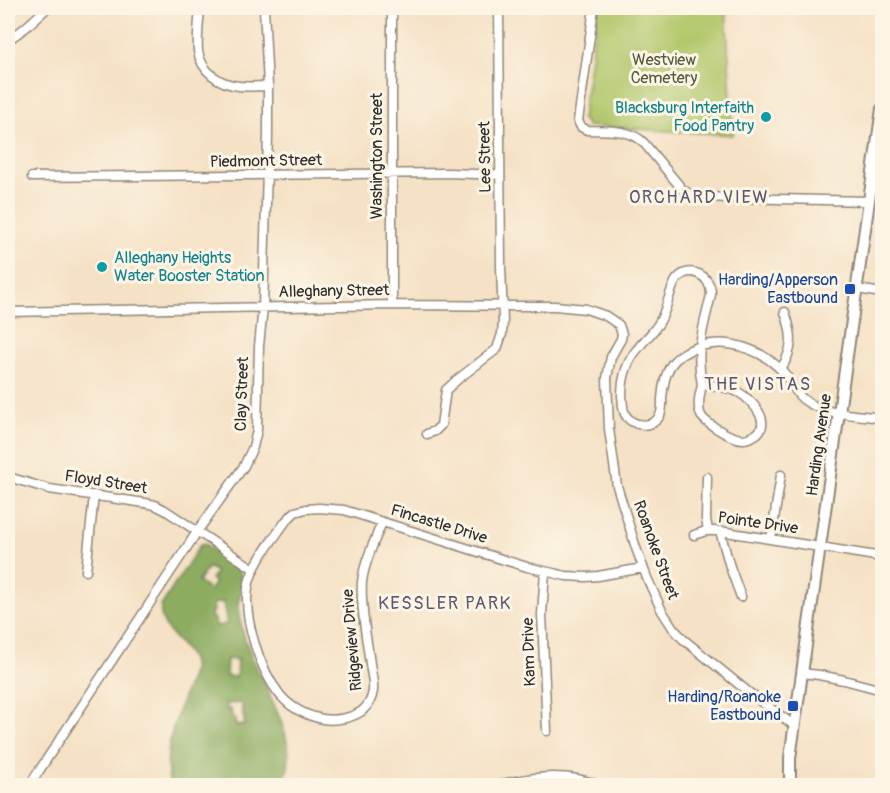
<svg xmlns="http://www.w3.org/2000/svg" width="890" height="793" font-family="Pangolin,sans-serif">
<rect width="100%" height="100%" fill="#fcf5e5"/>
<filter id="ink" filterUnits="userSpaceOnUse"><feTurbulence type="fractalNoise" baseFrequency=".0167" numOctaves="2"/><feDisplacementMap in="SourceGraphic" scale="12" xChannelSelector="R" yChannelSelector="G"/><feConvolveMatrix kernelMatrix="1 2 1 2 8 2 1 2 1" color-interpolation-filters="sRGB"/></filter>
<filter id="wash" filterUnits="userSpaceOnUse"><feTurbulence type="fractalNoise" baseFrequency=".008" numOctaves="4" result="noise"/><feDisplacementMap in="SourceGraphic" scale="24" xChannelSelector="R" yChannelSelector="G"/><feGaussianBlur stdDeviation="1.35" result="paint"/><feColorMatrix in="noise" values="0 0 0 0 0 0 0 0 0 0 0 0 0 0 0 0 0 1.4 0 .05"/><feComposite in="paint" operator="in"/></filter>
<g filter="url(#wash)">
<rect width="100%" height="100%" fill="#f5e1c5"/>
<path fill="#b2c76c" stroke="#6e794c" stroke-width="1.5" d="M598 8H726L733 135 588 126 582 119Z"/>
<path fill="#8dac60" stroke="#5c6c46" stroke-width="1.5" fill-rule="evenodd" d="M205 544C214 551 236 563 240 573 244 583 238 599 239 610 239 617 241 625 243 632 252 672 301 734 286 775 284 779 280 782 277 785H170C160 747 182 703 194 667 193 666 190 658 190 657 180 639 158 629 161 606L200 545ZM208 567 216 572 211 579 215 582 210 590 198 582ZM223 602 227 624 216 626 215 619H212L211 612 214 611 213 604ZM227 659 237 660 236 677 226 676ZM241 703 245 725 236 726 235 718H232L231 709H227L226 704Z"/>
</g>
<g filter="url(#ink)">
<g fill="none" stroke-linecap="round" stroke-linejoin="round">
<g stroke="#908678" stroke-width="11">
<path id="minor" d="M200 8C199 21 197 37 198 51 201 71 219 84 239 86 248 87 258 86 268 86
M594 8 578 121 581 127 587 130C606 131 630 128 644 143L682 189 694 197 869 201
M8 40 25 28 47 8
M32 177 449 173 500 175
M857 289 882 293
M392 305V8
M8 312 392 305 555 306 586 309 606 316 619 325 622 334 621 339 611 357 607 378 609 429 617 486 636 548 647 578 662 611 673 628 683 639 752 695 795 726
M781 369C794 348 793 335 785 312
M702 385C695 349 703 330 711 295 712 276 690 264 677 279 670 287 667 310 660 321 655 331 647 337 640 346 627 360 622 377 622 396 623 402 622 408 625 414 631 426 651 429 659 417 663 411 662 405 662 399 664 372 670 356 698 347 728 337 764 350 785 374 793 383 796 396 807 402 827 415 860 415 882 418
M702 385C714 385 727 387 738 392 751 399 774 423 755 435 750 438 743 440 737 438 728 436 702 422 700 413 697 403 700 394 702 385Z
M427 434 435 431 441 425 446 390 458 379 497 349 502 334 503 322 501 266 499 8
M8 477 49 489 145 503 155 505 165 510 254 569
M707 477 706 519 708 531
M382 522C375 541 364 562 362 582 360 607 367 639 370 664 371 672 374 682 373 691 372 698 368 706 362 711 352 718 336 721 323 719 307 716 291 708 280 695 260 670 243 619 248 588 251 565 273 540 286 521L295 512 306 509 319 508 344 510 527 567 566 576 586 577 598 576 643 568
M720 531 730 567 741 597
M694 535 706 531H720L882 557
M771 539 781 475
M86 571 94 495
M545 572 542 614 547 731
M802 673 819 675 844 680 882 690
M29 786 197 532 244 466 253 447 257 430 259 346 263 307 268 135V86L264 8
M496 786C528 777 568 772 600 786"/>
</g>
<g stroke="#908678" stroke-width="14">
<path id="major" d="M790 786V758L882 109"/>
</g>
<use href="#minor" stroke="#fff" stroke-width="8"/>
<use href="#major" stroke="#fff" stroke-width="10"/>
</g>
</g>
<g fill="#0f9aa8" stroke="#fcf5e5" stroke-width="2">
<circle cx="766" cy="117" r="6"/>
<circle cx="102" cy="267" r="6"/>
</g>
<g fill="#1a4fb4" stroke="#fcf5e5" stroke-width="2">
<rect x="844" y="283" width="12" height="12" rx="3"/>
<rect x="787" y="700" width="12" height="12" rx="3"/>
</g>
<g text-anchor="middle" dominant-baseline="central" stroke-width="6" stroke-linejoin="round" paint-order="stroke">
<g font-size="16" fill="#545a3e" stroke="#fcf5e5">
<text x="664" y="60">Westview<tspan x="664" dy="18">Cemetery</tspan></text>
</g>
<g font-size="16" fill="#0d838f" stroke="#fcf5e5" text-anchor="end">
<text x="754" y="108">Blacksburg Interfaith<tspan x="754" dy="18">Food Pantry</tspan></text>
<text x="114" y="258" text-anchor="start">Alleghany Heights<tspan x="114" dy="18">Water Booster Station</tspan></text>
</g>
<g font-size="16" fill="#2b2b2b" stroke="#fcf5e5">
<text transform="translate(377 156) rotate(-90)">Washington Street</text>
<text transform="translate(485 157) rotate(-91)">Lee Street</text>
<text transform="translate(266 161) rotate(-1)">Piedmont Street</text>
<text transform="translate(334 291) rotate(-1)">Alleghany Street</text>
<text transform="translate(242 394) rotate(-88)">Clay Street</text>
<text transform="translate(819 445) rotate(-82)">Harding Avenue</text>
<text transform="translate(106 482) rotate(9)">Floyd Street</text>
<text transform="translate(758 523) rotate(8)">Pointe Drive</text>
<text transform="translate(439 524) rotate(17)">Fincastle Drive</text>
<text transform="translate(656 550) rotate(70)">Roanoke Street</text>
<text transform="translate(352 640) rotate(-95)">Ridgeview Drive</text>
<text transform="translate(529 652) rotate(-92)">Kam Drive</text>
</g>
<g font-size="16" fill="#164399" stroke="#fcf5e5" text-anchor="end">
<text x="838" y="280">Harding/Apperson<tspan x="838" dy="18">Eastbound</tspan></text>
<text x="781" y="697">Harding/Roanoke<tspan x="781" dy="18">Eastbound</tspan></text>
</g>
<g font-size="18" letter-spacing="1.5" fill="#5c5771" stroke="#fcf5e5">
<text x="699" y="197">ORCHARD VIEW</text>
<text x="758" y="384">THE VISTAS</text>
<text x="445" y="603">KESSLER PARK</text>
</g>
</g>
<rect width="890" height="793" fill="none" stroke="#fcf5e5" stroke-width="30"/>
</svg>
